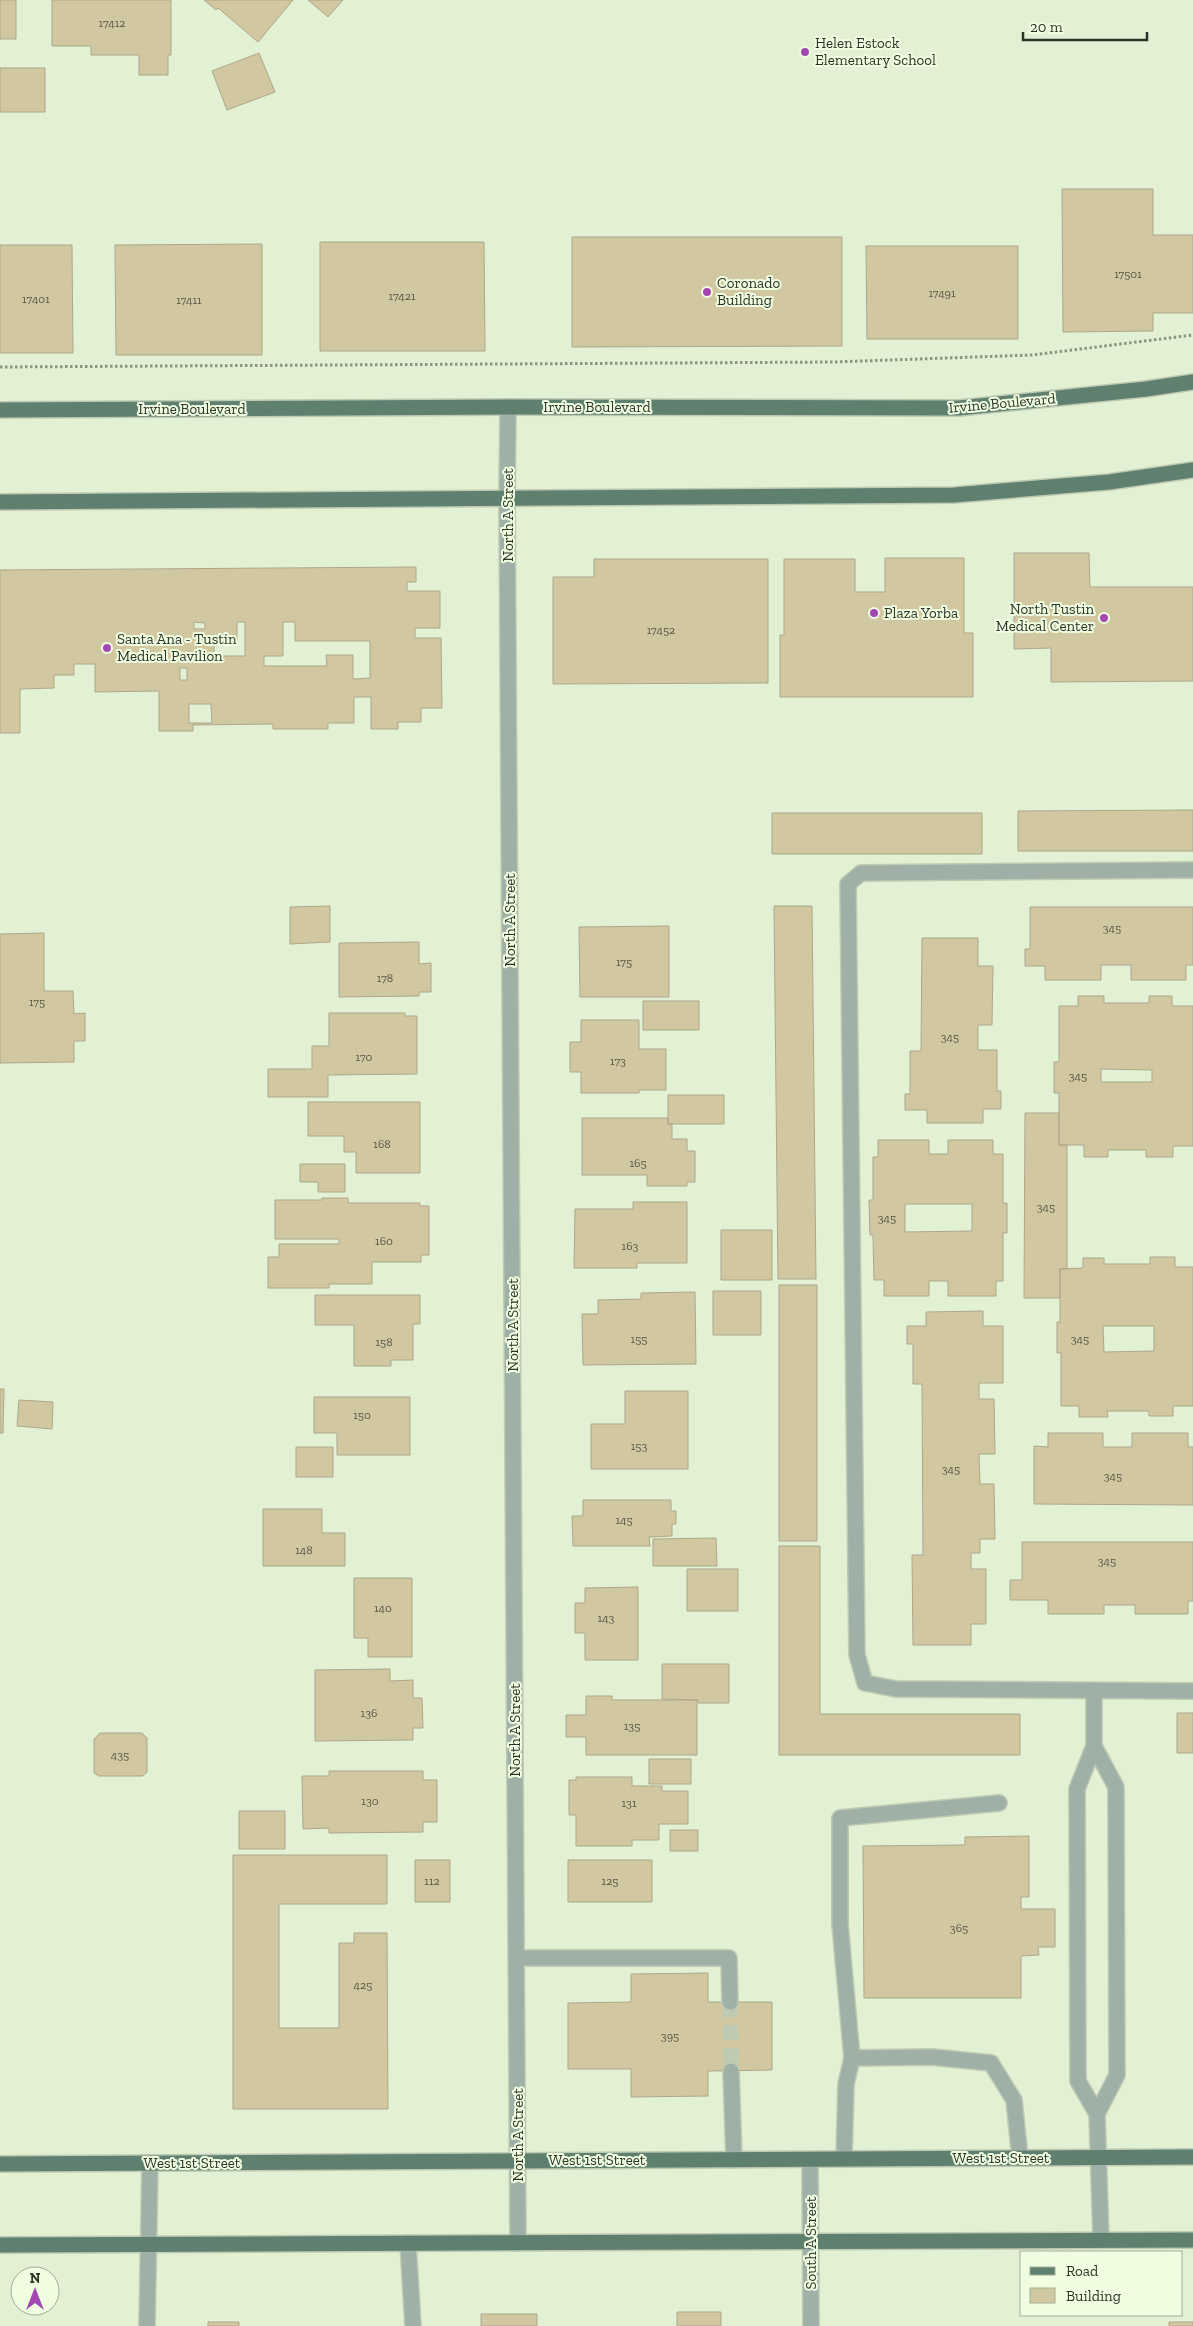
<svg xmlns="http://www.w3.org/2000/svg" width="1193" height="2326" font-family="'Zilla Slab',serif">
<rect width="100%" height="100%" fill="#e2f0d4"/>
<path fill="#d1c8a2" stroke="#aea78a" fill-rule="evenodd" d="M0 0H16V39H0Z
M52 0H171V55H168V75H139V55H91V46H52Z
M204 0H293L258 42 218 8 216 10Z
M308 0H343L328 17Z
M259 53 275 92 227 110 212 71Z
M0 68H45V112H0Z
M1062 189H1153V235H1193V313H1153V331L1063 332Z
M572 237H842V346L572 347Z
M320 242H484L485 351H320Z
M262 244V355H116L115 245Z
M0 245H72L73 353H0Z
M866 246H1018V339H867Z
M1014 553H1089L1090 587H1193V681L1051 682V648L1014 649Z
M885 558H964V633H973V697H780V635H784V559H855V592H885Z
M594 559H768V683L553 684V577H594Z
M416 567V582H407V591H440V628H415V638H441L442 708H421V722H398V729H371V697H354V723H328V729H273V724L193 725V731H159V691L95 692V664H74V675H54V688L20 689V733H0V570ZM194 622 205 623V629H194ZM237 622H245V656H214V641H237ZM283 622H295V641H370V678L353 679V655H326L327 666H264V656H283ZM180 668H187V680H180ZM189 704H211L212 723H189Z
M1193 810V851H1018V811Z
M772 813H982V854H772Z
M330 906V942L290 944V907Z
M774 906H812L816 1279H778Z
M1030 907H1193V965H1186V980H1131V965H1101V980H1045V966H1025V949H1030Z
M669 926V997H580L579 927Z
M44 933V991H73L74 1014 85 1013V1041H74V1062L0 1063V934Z
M922 938H978V966H993L992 1025H978V1050H997V1091H1001V1109H983V1123H927V1110H905V1094H910V1051H921Z
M419 942V964L431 963V992H419V996L339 997V943Z
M1078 996H1104V1003H1149V996H1172V1006H1193V1146H1173V1157H1146V1150H1108V1157H1084V1145H1059V1093H1054V1062H1059V1006H1078ZM1101 1069 1152 1070V1082H1101Z
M643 1001H699V1030H643Z
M329 1013H405V1016H417V1074L328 1075V1097H268V1069H312V1046H329Z
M581 1020H639V1049H666V1090H639V1093H581V1072H570V1042H581Z
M668 1095H724V1124H668Z
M308 1102H420V1173H356V1152H344V1136H308Z
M1025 1113H1059V1145H1067V1269H1060V1298H1024Z
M582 1118H668V1124H672V1139H687V1151H695V1182H687V1186H647V1175H582Z
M878 1140H929V1154H948V1140H993V1154H1003V1203H1007V1233H1003V1281H996V1296H948V1281H929V1296H884V1280H874L873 1235H870L869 1200H873V1157H878ZM905 1204H972V1231L905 1232Z
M300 1164H345V1192H318V1182H300Z
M322 1198H348V1203H420V1206H429V1255H421V1262H372V1284H329V1288H268V1257H279V1244H339V1239H275V1200H322Z
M633 1202H687V1263H637V1268H574L575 1209H633Z
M721 1230H772V1280H721Z
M1150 1257H1175V1267H1193V1406H1173V1416H1149V1411H1107L1108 1417H1079V1406H1061V1353H1057V1322H1060V1269L1083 1268V1258H1104V1264H1150ZM1103 1326H1154V1351L1104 1352Z
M779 1285H817V1541H779Z
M713 1291H761V1335H713Z
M695 1292 696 1364 583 1365 582 1314H598V1300L641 1299V1293Z
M315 1295H420V1324H413V1360H391V1366H354V1325H315Z
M983 1311V1326H1003V1383H979V1399H994L995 1454H979L980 1484H994L995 1539H980V1553H971V1569H986V1624H971V1645H913L912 1555H923L922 1384H913V1344H907V1326H926V1312Z
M0 1389H4L3 1433H0Z
M625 1391H688V1469H591V1424H625Z
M314 1397H410V1455H337V1433H314Z
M19 1400 53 1402 52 1429 17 1426Z
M1048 1433H1103V1447H1132V1433H1188V1447H1193V1505L1034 1504V1446L1048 1447Z
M296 1447H333V1477H296Z
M583 1500H671V1511H676V1524H672V1536L649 1537 650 1546H573L572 1516H583Z
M263 1509H322V1533H345V1566H263Z
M716 1538 717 1566H653V1539Z
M1022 1542H1193V1601H1188V1614H1135V1605H1104V1614H1048V1600H1010V1580H1022Z
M779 1546H820V1714H1020V1755H779Z
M687 1569H738V1611H687Z
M354 1578H412V1657H368V1638H354Z
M638 1587V1660H585V1633H575V1603H585V1588Z
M662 1664H729V1703H698V1700L662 1699Z
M390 1669V1681L413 1680V1698H422L423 1728H413V1740L315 1741V1670Z
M586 1696H612V1700H697V1755H586V1737H566V1715H586Z
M1177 1713H1193V1753H1177Z
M100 1733H142L147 1738V1772L143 1776H99L94 1773V1739Z
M649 1759H691V1784H649Z
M329 1771H423V1780H437V1822H423V1832L329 1833V1828L303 1829 302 1776H329Z
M576 1777H632V1786H662V1791H688V1824H659V1840H632V1846H576V1815H569V1780H576Z
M239 1811H285V1849H239Z
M670 1830H698V1851H670Z
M1029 1836V1897H1021V1909H1055V1947H1038L1039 1955 1021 1956V1998H864L863 1846 965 1845V1837Z
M233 1855H387V1904H279V2028H339V1943H354V1933H387L388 2109H233Z
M415 1860H450V1902H415Z
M568 1860H652V1902H568Z
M708 1973V2002H772V2070L708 2071V2096L631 2097V2069H568V2003L631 2002V1974Z
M677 2312H721V2326H677Z
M481 2314H537V2326H481Z
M208 2322H239V2326H208Z
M1169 2322H1193V2326H1169Z"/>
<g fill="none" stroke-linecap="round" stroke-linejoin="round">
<path stroke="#becab2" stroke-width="15" stroke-dasharray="15 8" stroke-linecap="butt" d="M730 2002 731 2071"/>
<g stroke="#becab2" stroke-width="18">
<path id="minor" d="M508 407 507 499 518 2243
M1193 870 861 873 848 884 857 1655 865 1683 896 1689 1193 1691
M1094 1691V1746L1077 1789 1078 2081 1097 2114
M1094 1746 1116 1787 1117 2075 1097 2114 1101 2240
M517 1958H729L730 2002
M852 2058 840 1924V1818L999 1803
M731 2071 734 2160
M844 2159 846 2084 852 2058 932 2057 991 2063 1014 2100 1020 2158
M810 2160 811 2326
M408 2243 413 2326
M147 2326 150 2163"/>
</g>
<g stroke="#becab2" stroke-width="18">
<path id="major" d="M0 410 508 407 959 408 1146 389 1193 382
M0 502 954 495 1109 482 1193 470
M0 2164 1193 2157
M0 2245 1193 2240"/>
</g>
<path stroke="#8c9581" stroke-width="3" stroke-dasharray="2.5 2.5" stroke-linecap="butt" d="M0 367 834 362 1032 355 1193 335"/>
<use href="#minor" stroke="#9fb0a7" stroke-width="15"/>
<use href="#major" stroke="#5f7f6f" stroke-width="15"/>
</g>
<g fill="#a348b3" stroke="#effee1" stroke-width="2">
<circle cx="805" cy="52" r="5"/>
<circle cx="707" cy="292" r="5"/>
<circle cx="874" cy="613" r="5"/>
<circle cx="1104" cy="618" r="5"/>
<circle cx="107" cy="648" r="5"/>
</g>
<g text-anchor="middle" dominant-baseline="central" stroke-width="4" stroke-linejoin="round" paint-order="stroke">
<g font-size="12" fill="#575846">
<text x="112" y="23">17412</text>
<text x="1128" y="274">17501</text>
<text x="942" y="293">17491</text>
<text x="402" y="296">17421</text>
<text x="36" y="299">17401</text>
<text x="189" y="300">17411</text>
<text x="661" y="630">17452</text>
<text x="1112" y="928">345</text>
<text x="624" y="962">175</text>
<text x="385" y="978">178</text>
<text x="37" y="1002">175</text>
<text x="950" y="1037">345</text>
<text x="364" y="1057">170</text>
<text x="618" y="1061">173</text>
<text x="1078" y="1076">345</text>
<text x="382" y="1144">168</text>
<text x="638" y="1163">165</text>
<text x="1046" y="1207">345</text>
<text x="887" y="1218">345</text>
<text x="384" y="1241">160</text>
<text x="630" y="1246">163</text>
<text x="639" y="1339">155</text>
<text x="1080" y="1339">345</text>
<text x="384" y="1342">158</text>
<text x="362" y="1415">150</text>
<text x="639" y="1446">153</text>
<text x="951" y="1469">345</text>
<text x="1113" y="1476">345</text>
<text x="624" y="1520">145</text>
<text x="304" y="1550">148</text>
<text x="1107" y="1561">345</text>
<text x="383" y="1608">140</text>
<text x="606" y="1618">143</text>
<text x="369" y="1713">136</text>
<text x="632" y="1726">135</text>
<text x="120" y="1755">435</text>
<text x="370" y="1801">130</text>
<text x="629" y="1803">131</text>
<text x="432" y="1881">112</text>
<text x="610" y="1881">125</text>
<text x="959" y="1928">365</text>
<text x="363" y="1985">425</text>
<text x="670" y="2036">395</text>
</g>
<g font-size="15" fill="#2e3328" stroke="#effee1" text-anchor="start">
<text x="815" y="43">Helen Estock<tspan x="815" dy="17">Elementary School</tspan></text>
<text x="717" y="283">Coronado<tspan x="717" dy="17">Building</tspan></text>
<text x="1094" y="609" text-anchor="end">North Tustin<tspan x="1094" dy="17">Medical Center</tspan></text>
<text x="884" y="613">Plaza Yorba</text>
<text x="117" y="639">Santa Ana - Tustin<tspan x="117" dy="17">Medical Pavilion</tspan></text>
</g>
<g font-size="15" fill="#2e3328" stroke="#effee1">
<text transform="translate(1002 403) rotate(-5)">Irvine Boulevard</text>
<text x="597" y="407">Irvine Boulevard</text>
<text x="192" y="409">Irvine Boulevard</text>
<text transform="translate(508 515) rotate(-90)">North A Street</text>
<text transform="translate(510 920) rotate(-90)">North A Street</text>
<text transform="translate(513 1325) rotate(-90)">North A Street</text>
<text transform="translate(515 1730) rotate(-90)">North A Street</text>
<text transform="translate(518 2135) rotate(-90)">North A Street</text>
<text x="1001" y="2158">West 1st Street</text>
<text x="597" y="2160">West 1st Street</text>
<text x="192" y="2163">West 1st Street</text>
<text transform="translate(811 2243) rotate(-90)">South A Street</text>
</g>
</g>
<rect x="1020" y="2251" width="162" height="65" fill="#effee1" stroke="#a2ad97"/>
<rect x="1030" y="2267" width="25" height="8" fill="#5f7f6f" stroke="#a2ad97"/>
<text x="1066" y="2276" font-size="15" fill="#2e3328">Road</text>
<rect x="1030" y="2288" width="25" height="15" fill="#d1c8a2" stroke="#a2ad97"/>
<text x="1066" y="2301" font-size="15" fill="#2e3328">Building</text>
<g transform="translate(35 2291)"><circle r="24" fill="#effee1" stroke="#a2ad97"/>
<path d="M0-4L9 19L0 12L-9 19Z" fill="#a348b3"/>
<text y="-8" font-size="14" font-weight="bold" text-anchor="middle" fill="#2e3328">N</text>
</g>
<path d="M1023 32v8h124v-8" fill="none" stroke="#2e3328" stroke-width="2.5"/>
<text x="1030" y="32" font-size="15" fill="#2e3328" stroke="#effee1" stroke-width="4" paint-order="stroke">20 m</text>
</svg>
